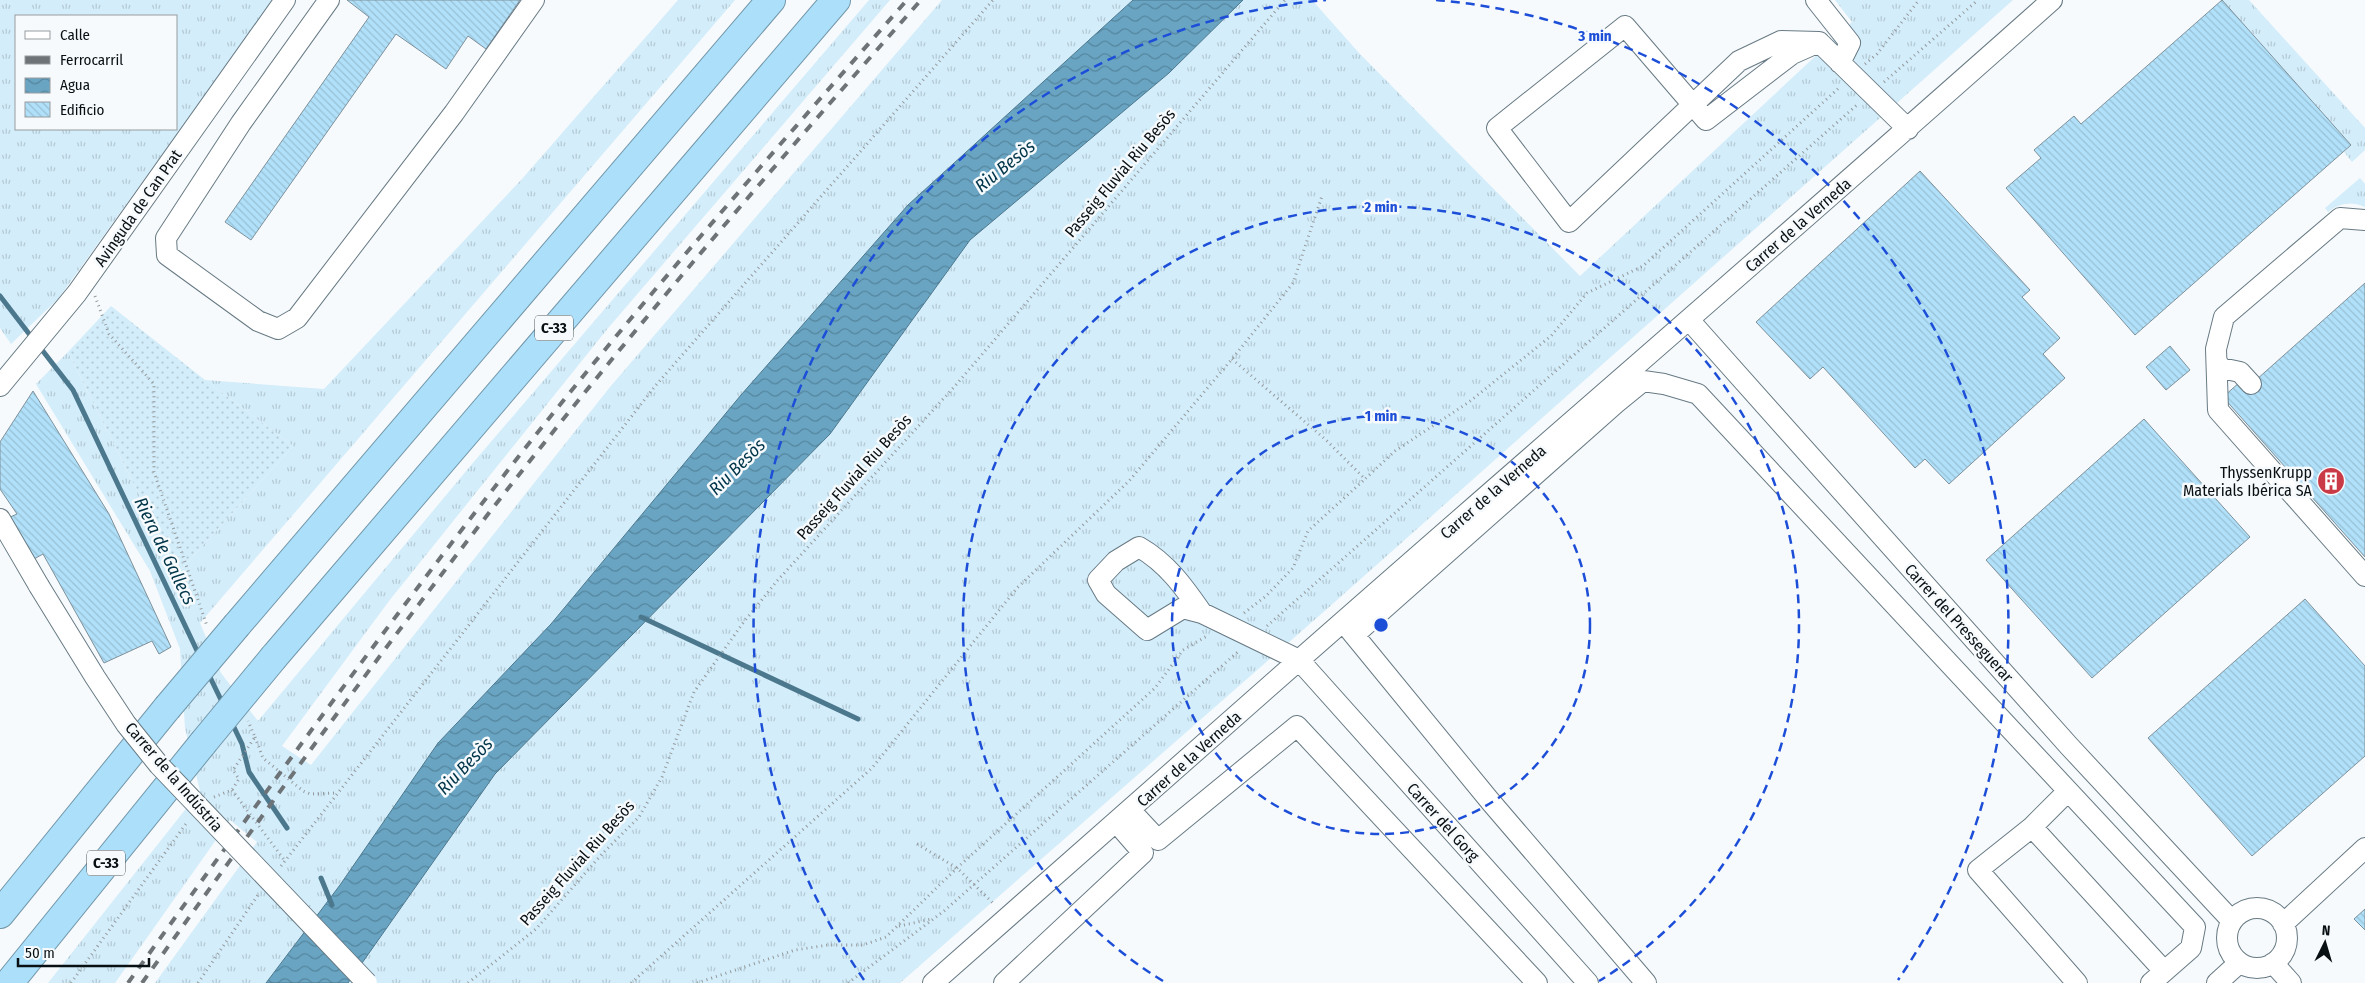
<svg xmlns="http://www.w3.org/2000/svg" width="2365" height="983" font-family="'Fira Sans Condensed',sans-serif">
<defs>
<pattern id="grass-tufts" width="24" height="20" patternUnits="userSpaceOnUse" patternTransform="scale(1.25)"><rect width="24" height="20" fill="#d3edfa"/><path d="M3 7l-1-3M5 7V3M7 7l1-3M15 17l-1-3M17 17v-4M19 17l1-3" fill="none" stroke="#b4cad5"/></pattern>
<pattern id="garden-dots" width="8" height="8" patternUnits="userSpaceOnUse" patternTransform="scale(1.25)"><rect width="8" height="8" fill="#d3edfa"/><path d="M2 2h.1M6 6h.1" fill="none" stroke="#b4cad5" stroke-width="1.8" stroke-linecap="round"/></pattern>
<pattern id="water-waves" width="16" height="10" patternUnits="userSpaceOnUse" patternTransform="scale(1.25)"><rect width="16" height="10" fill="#69a5c3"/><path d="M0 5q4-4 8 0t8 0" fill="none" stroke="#55859d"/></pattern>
<pattern id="building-back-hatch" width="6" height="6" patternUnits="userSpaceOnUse" patternTransform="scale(1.25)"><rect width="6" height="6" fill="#b1e1fa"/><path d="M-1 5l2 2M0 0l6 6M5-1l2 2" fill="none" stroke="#97c0d5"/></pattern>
</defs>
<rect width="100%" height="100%" fill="#f6fafc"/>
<path fill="url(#grass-tufts)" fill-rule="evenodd" d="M0 0H273L58 299 11 344 0 328ZM16 16H176V129H16Z
M678 0H735L200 623 221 673 258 721 472 464 869 0H890L609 327 389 601 282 746 311 765 610 387 942 0H1133L908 205 741 395 551 624 438 743 340 885 266 983H155L257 842 230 820 115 983H48L200 791 185 728 180 649 150 571 36 384 68 352 178 573 293 446 205 380 324 389 522 179Z
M1243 0H1312L1359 53 1580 276 1852 22 1835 0H2013L1328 608 900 983H348L495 774 830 434 970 240 1169 73Z
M2222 0H2249L2365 128V150L2352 162 2344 152 2351 145Z
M2360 178 2365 184V207C2351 201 2340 203 2328 212L2325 208Z"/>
<path fill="url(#garden-dots)" d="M111 306 205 380 293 446 178 573 68 352Z"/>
<path fill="url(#water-waves)" stroke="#4c788e" d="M1133 0H1243L1169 73 970 240 830 434 495 774 348 983H266L340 885 438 743 551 624 741 395 908 205Z"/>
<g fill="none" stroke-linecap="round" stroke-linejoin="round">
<path stroke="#4c788e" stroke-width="5" d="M0 296 33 339
M39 346 73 390 200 657
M641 617 858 719
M208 673 223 704
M231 721 242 744 249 772 287 828
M321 878 332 905"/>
</g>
<path fill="url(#building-back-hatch)" stroke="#7e919b" d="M347 0H520L486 49 468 36 446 69 396 34 251 240 225 222 369 17Z
M2222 0 2351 145 2135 335 2006 188 2041 158 2034 150 2074 116 2081 124Z
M1920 171 2030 290 2022 297 2060 338 2043 354 2065 378 1949 484 1925 459 1915 468 1823 367 1810 379 1756 322Z
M2365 283V557L2223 397 2240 382 2247 388Z
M2170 346 2190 370 2166 390 2146 367Z
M33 391 109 514 171 647 159 654 152 641 104 663 43 554 34 559 8 518 17 514 0 489V442Z
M2144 419 2250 537 2092 678 1986 560Z
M2305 599 2365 666V756L2252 856 2148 738Z
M2365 909V930L2354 919Z"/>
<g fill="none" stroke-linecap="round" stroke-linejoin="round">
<g stroke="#687a84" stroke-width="22">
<path id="minor" d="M329 0 241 123 166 238 167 255 258 321 278 329 297 318 454 113 534 0
M1816 0 1850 43 1840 63
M1819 42 1908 129
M1693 105 1706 120 1792 54 1819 42 1781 41 1739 61 1569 222 1497 128 1625 26 1693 105
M2365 220 2340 218 2224 317 2216 349 2218 410 2365 576
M1690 321 2069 746 2232 921
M2217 362 2221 368 2240 372 2251 384
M0 386 77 293 285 0
M0 519 39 586
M1202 613C1184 587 1167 563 1139 547L1116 561 1098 580 1106 594 1147 630 1183 608 1202 613 1299 660 1588 983
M1345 624 1490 801 1646 983
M1354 635 1616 403 1643 381 1664 384 1698 394 2195 927 2191 948 2151 983
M2067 792 2032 827 1978 870 2077 983
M1131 811 1158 840 1297 726 1537 983
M2032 827 2164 971
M2227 938a30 30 0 1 1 60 0a30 30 0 1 1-60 0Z
M2283 924 2365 848
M2273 963 2291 983
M933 983C1055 876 1176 768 1298 661 1549 440 1803 222 2052 0
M1004 983 1143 853 1117 823
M2217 983 2239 963"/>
</g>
<g stroke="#7397aa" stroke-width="30">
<path id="highway" d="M237 625 771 0
M274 657 836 0
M0 914 167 708
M9 983 203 743"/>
</g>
<path stroke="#94999c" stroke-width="3" stroke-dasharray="1 4" stroke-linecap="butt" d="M1865 64 1877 54 1919 0
M1884 82 1978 0
M95 296 109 334 154 384V472L207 626
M1232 359 1326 440 1365 479 1395 451 1469 402 1551 336 1587 293 1643 266 1840 87
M1244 613 1266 596 1293 568 1308 531 1365 479
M1267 626 1858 104
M255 737 263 758 303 791 310 794 337 793
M232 790 285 861
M214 797 232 790 239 779 233 770 255 737 248 721
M917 844 957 868 995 905
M281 866 656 385 993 0
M899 926 932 919
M71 983 188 821
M198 983 258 895
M468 983 536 929 603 853 639 817 662 777 694 692 743 623 777 581 955 386 1285 0
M631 983 872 768 1017 588 1129 481 1232 359 1293 283 1322 196
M697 983 795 950 828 945H863L886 937 957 868 1155 688 1183 650 1207 636
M848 983 944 911 1240 650"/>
<use href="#minor" stroke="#fff" stroke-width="20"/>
<use href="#highway" stroke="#ace0fa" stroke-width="28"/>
<path stroke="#6d7376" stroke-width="4" stroke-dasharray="9 9" stroke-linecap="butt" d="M128 983C256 805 384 628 519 456 642 300 775 150 907 0
M142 983C268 807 395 631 529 462 655 303 787 151 921 0"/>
<g stroke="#687a84" stroke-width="22" stroke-linecap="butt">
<path id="minor-bridge" d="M39 586 95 677 126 724 159 765 367 983"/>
</g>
<g stroke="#7397aa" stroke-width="30" stroke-linecap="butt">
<path id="highway-bridge" d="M167 708 237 625
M203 743 274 657"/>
</g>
<use href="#minor-bridge" stroke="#fff" stroke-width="20"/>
<use href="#highway-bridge" stroke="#ace0fa" stroke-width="28"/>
</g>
<g fill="none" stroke="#1d4ed8" stroke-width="2.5" stroke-dasharray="9 6">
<circle cx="1381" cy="625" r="209"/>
<path d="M1163 981A418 418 0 1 1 1599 981"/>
<path d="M864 980A627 627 0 0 1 1326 0M1436 0A627 627 0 0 1 1898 980"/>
</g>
<defs>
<g id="building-disc" transform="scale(1.4375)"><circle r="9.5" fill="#ca3a46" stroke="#f6fafc"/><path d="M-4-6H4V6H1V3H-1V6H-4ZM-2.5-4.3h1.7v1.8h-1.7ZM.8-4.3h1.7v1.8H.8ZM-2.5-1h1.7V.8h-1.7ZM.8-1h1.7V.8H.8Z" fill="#fff"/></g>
</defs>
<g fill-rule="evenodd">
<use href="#building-disc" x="2331" y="481"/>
</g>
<g text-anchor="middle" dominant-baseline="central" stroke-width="5" stroke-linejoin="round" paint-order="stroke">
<g fill="#f6fafc" stroke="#50565a" stroke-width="1">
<rect x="535" y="315.5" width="38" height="25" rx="4"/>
<rect x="87" y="850.5" width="38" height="25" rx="4"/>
</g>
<g font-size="15" font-weight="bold" fill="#091014">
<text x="554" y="328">C-33</text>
<text x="106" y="863">C-33</text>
</g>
<g font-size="16" fill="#091014" stroke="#f6fafc">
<text transform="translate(1120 173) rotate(-50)">Passeig Fluvial Riu Besòs</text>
<text transform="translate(138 208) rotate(-55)">Avinguda de Can Prat</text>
<text transform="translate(1798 225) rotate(-41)">Carrer de la Verneda</text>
<text transform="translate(854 477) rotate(-48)">Passeig Fluvial Riu Besòs</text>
<text transform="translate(1493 492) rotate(-41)">Carrer de la Verneda</text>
<text transform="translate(1959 623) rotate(48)">Carrer del Presseguerar</text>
<text transform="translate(1189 759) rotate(-42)">Carrer de la Verneda</text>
<text transform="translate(174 777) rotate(49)">Carrer de la Indústria</text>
<text transform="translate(1443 822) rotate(48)">Carrer del Gorg</text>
<text transform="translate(577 863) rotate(-48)">Passeig Fluvial Riu Besòs</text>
</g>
<g font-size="16" fill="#091014" stroke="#f6fafc" text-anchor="end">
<text x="2312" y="472">ThyssenKrupp<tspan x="2312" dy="18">Materials Ibérica SA</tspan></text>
</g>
<g font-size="18" font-style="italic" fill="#003549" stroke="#f6fafc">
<text transform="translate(1005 166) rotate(-39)">Riu Besòs</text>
<text transform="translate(737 467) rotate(-45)">Riu Besòs</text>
<text transform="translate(165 551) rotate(64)">Riera de Gallecs</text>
<text transform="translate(465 766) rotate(-46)">Riu Besòs</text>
</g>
</g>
<circle cx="1381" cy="625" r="8" fill="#1d4ed8" stroke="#f6fafc" stroke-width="2.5"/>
<g font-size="15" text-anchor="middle" font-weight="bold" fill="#1d4ed8" stroke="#f6fafc" stroke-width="5" stroke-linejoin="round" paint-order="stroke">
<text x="1595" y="41">3 min</text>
<text x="1381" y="212">2 min</text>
<text x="1381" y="421">1 min</text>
</g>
<rect x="15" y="15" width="162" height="115" fill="#f6fafc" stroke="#979c9f"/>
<rect x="25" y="31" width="25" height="8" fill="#ffffff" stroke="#979c9f"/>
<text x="60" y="40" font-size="15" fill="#091014">Calle</text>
<rect x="25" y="56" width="25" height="8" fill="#6d7376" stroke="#979c9f"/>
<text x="60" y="65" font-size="15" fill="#091014">Ferrocarril</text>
<rect x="25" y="78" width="25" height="15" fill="url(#water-waves)" stroke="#979c9f"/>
<text x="60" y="90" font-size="15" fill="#091014">Agua</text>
<rect x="25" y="102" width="25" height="15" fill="url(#building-back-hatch)" stroke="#979c9f"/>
<text x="60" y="115" font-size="15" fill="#091014">Edificio</text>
<g transform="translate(2325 943) rotate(5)" stroke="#f6fafc" stroke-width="4" paint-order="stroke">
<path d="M0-4L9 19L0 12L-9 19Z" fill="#091014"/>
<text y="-8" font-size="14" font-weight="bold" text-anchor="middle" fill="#091014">N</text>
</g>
<path d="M18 958v8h131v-8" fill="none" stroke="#091014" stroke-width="2.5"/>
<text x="25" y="958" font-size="15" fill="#091014" stroke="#f6fafc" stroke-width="4" paint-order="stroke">50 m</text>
</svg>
